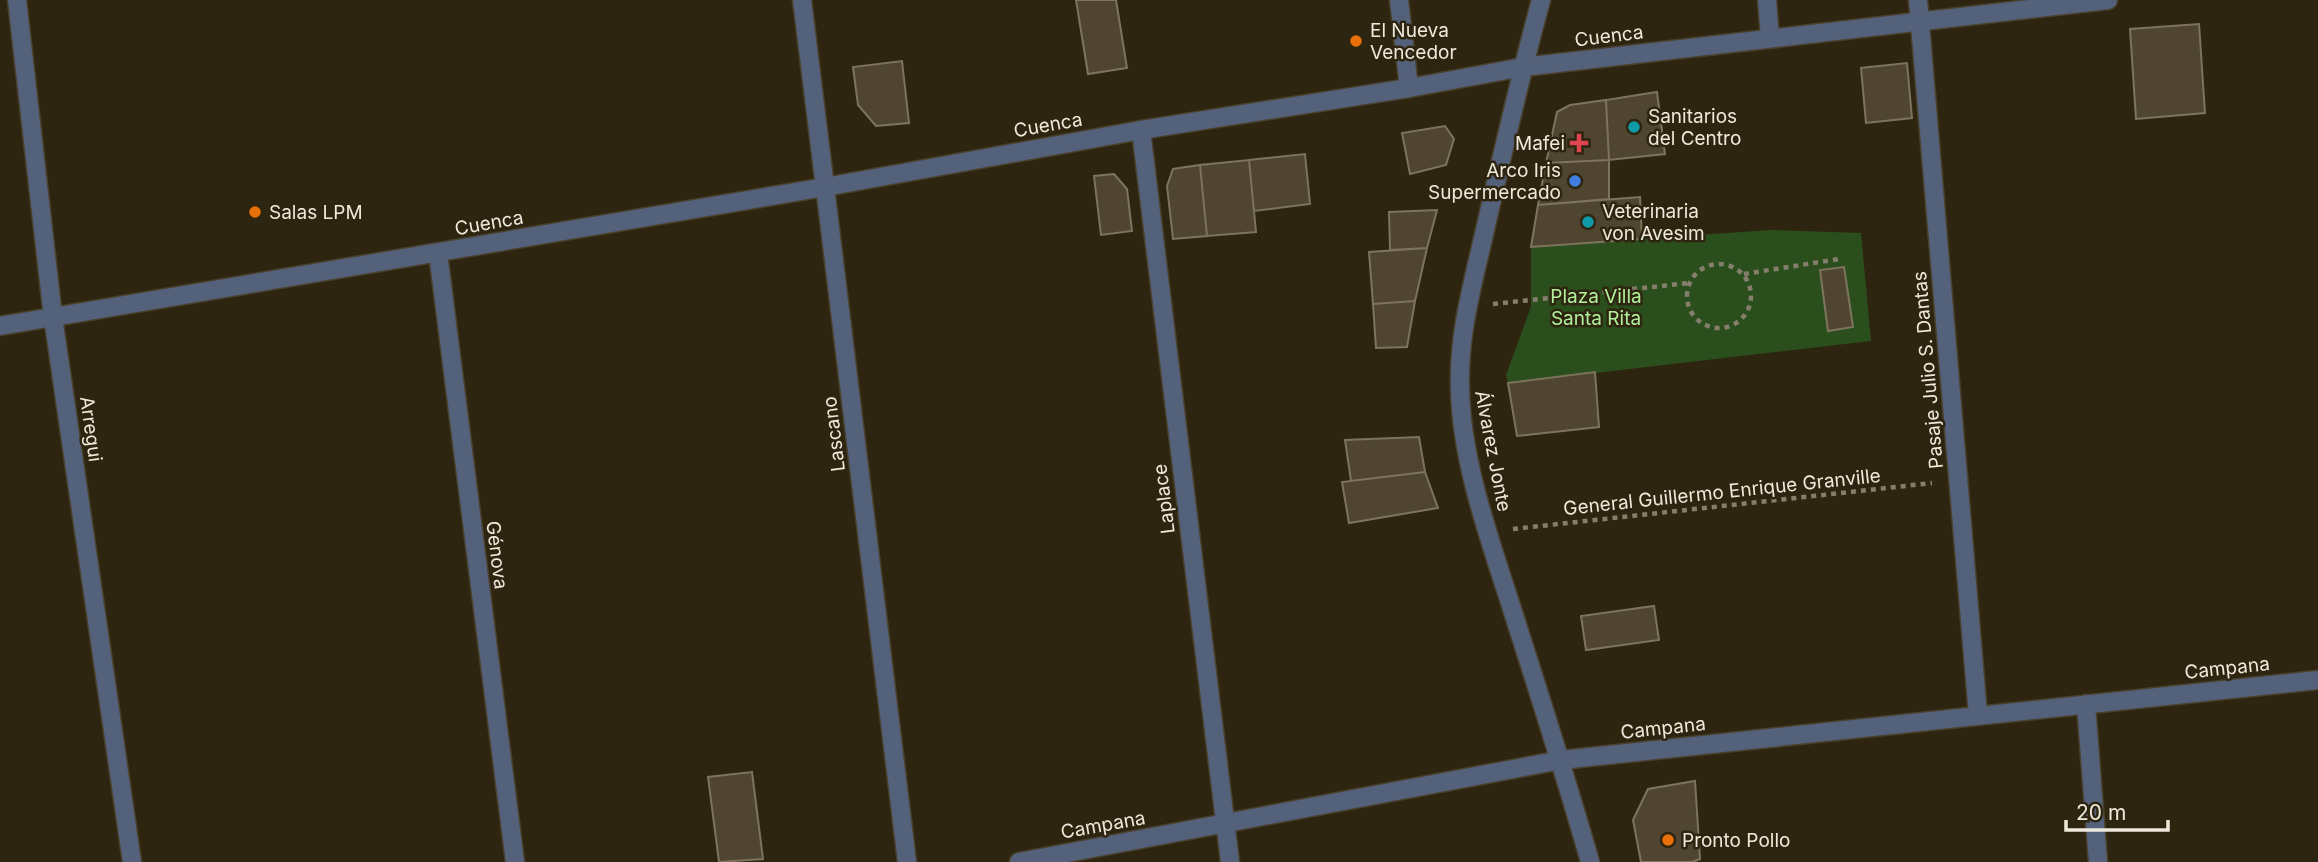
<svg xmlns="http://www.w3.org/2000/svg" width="2318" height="862" font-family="Inter,sans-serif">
<rect width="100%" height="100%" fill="#2e2510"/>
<path fill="#2b4f1c" d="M1770 230 1861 233 1871 341 1508 383 1506 375 1531 307V247Z"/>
<path fill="#4f4530" stroke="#7e735d" stroke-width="2" d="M1076 0H1116L1127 68 1088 74Z
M2199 24 2205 113 2136 119 2130 29Z
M902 61 909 123 876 126 858 105 853 67Z
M1907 63 1912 118 1866 123 1861 68Z
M1657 92 1665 154 1609 160 1606 100Z
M1606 100 1609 160 1546 163 1557 112 1570 105Z
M1445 126 1454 139 1446 165 1410 174 1402 133Z
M1305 154 1310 204 1254 211 1249 160Z
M1249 160 1256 232 1207 236 1200 165Z
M1609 160V199L1538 205 1546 163Z
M1200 165 1207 236 1173 239 1167 186 1173 169Z
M1114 174 1127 189 1132 231 1101 235 1094 176Z
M1640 197 1642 239 1531 247 1538 205Z
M1437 210 1427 248 1390 250 1389 212Z
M1427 248 1415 301 1373 304 1369 252Z
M1844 267 1853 327 1828 331 1820 270Z
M1415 301 1407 347 1376 348 1373 304Z
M1595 372 1599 427 1517 436 1508 383Z
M1419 437 1425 472 1351 481 1345 440Z
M1425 472 1438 508 1349 523 1342 482Z
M1654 606 1659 640 1586 650 1581 616Z
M752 772 763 859 719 862 708 777Z
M1695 781 1700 859 1692 862H1641L1633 820 1648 789Z"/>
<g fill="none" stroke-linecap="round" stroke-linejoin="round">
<g stroke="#49402d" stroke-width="21">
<path id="minor" d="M17 0 53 317 132 862
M1399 0 1409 88
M1767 0 1770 38
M1918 0 1978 715
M1141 130 1230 862
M438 253 515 862
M0 326 825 187 802 0
M2086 704 2098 862
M1019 862 1561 760 2318 680"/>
</g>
<g stroke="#49402d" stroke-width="21">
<path id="tertiary" d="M1541 0C1521 73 1504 147 1487 221 1475 276 1458 331 1460 388 1461 461 1490 540 1512 609 1539 693 1566 777 1590 862
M907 862 825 187 1141 130 1409 88 1523 67 2108 0"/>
</g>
<path stroke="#867e6d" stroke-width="4.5" stroke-dasharray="5 5" stroke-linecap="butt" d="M1687 296a32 32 0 1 1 64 0a32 32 0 1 1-64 0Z
M1744 274 1839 259
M1493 304 1689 283
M1513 529 1932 483"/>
<use href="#minor" stroke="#54617b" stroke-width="18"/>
<use href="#tertiary" stroke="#54617b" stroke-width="18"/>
</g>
<g fill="#e8710a" stroke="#2e2510" stroke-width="2.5">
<circle cx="1356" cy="41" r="7"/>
<circle cx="255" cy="212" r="7"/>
<circle cx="1668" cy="840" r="7"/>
</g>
<g fill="#0f9aa8" stroke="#2e2510" stroke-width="2.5">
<circle cx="1634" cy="127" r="7"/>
<circle cx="1588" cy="222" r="7"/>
</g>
<path fill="#e0444e" stroke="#2e2510" stroke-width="2.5" d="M1575.5 132.5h7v7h7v7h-7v7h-7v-7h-7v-7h7z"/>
<circle fill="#3f7fe0" stroke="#2e2510" stroke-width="2.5" cx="1575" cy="181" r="7"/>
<g text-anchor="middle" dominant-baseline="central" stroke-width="5" stroke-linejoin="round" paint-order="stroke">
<g font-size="19" fill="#efe9dc" stroke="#2e2510" text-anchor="start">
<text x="1370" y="30">El Nueva<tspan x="1370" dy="22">Vencedor</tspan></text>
<text x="1648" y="116">Sanitarios<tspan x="1648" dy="22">del Centro</tspan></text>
<text x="1565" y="143" text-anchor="end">Mafei</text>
<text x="1561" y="170" text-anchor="end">Arco Iris<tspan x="1561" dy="22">Supermercado</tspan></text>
<text x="1602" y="211">Veterinaria<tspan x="1602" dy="22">von Avesim</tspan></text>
<text x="269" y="212">Salas LPM</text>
<text x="1682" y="840">Pronto Pollo</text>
</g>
<g font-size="19" fill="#efe9dc" stroke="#2e2510">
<text transform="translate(1609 36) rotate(-7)">Cuenca</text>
<text transform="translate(1048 125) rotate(-10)">Cuenca</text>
<text transform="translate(489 223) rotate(-10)">Cuenca</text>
<text transform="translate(1928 370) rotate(-95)">Pasaje Julio S. Dantas</text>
<text transform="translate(91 429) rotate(82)">Arregui</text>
<text transform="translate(834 434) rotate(-97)">Lascano</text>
<text transform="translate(1493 451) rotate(79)">Álvarez Jonte</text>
<text transform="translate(1722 492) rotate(-6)">General Guillermo Enrique Granville</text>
<text transform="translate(1164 499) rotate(-97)">Laplace</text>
<text transform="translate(497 555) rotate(83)">Génova</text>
<text transform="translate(2227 668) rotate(-6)">Campana</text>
<text transform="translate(1663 728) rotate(-6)">Campana</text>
<text transform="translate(1103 825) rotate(-10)">Campana</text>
</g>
<g font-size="19" fill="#b1ef9b" stroke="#2e2510">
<text x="1596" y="296">Plaza Villa<tspan x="1596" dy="22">Santa Rita</tspan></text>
</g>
</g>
<path d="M2066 820v10h102v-10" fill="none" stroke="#efe9dc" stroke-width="3.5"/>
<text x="2076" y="820" font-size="21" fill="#efe9dc" stroke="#2e2510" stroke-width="5" paint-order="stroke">20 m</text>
</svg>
